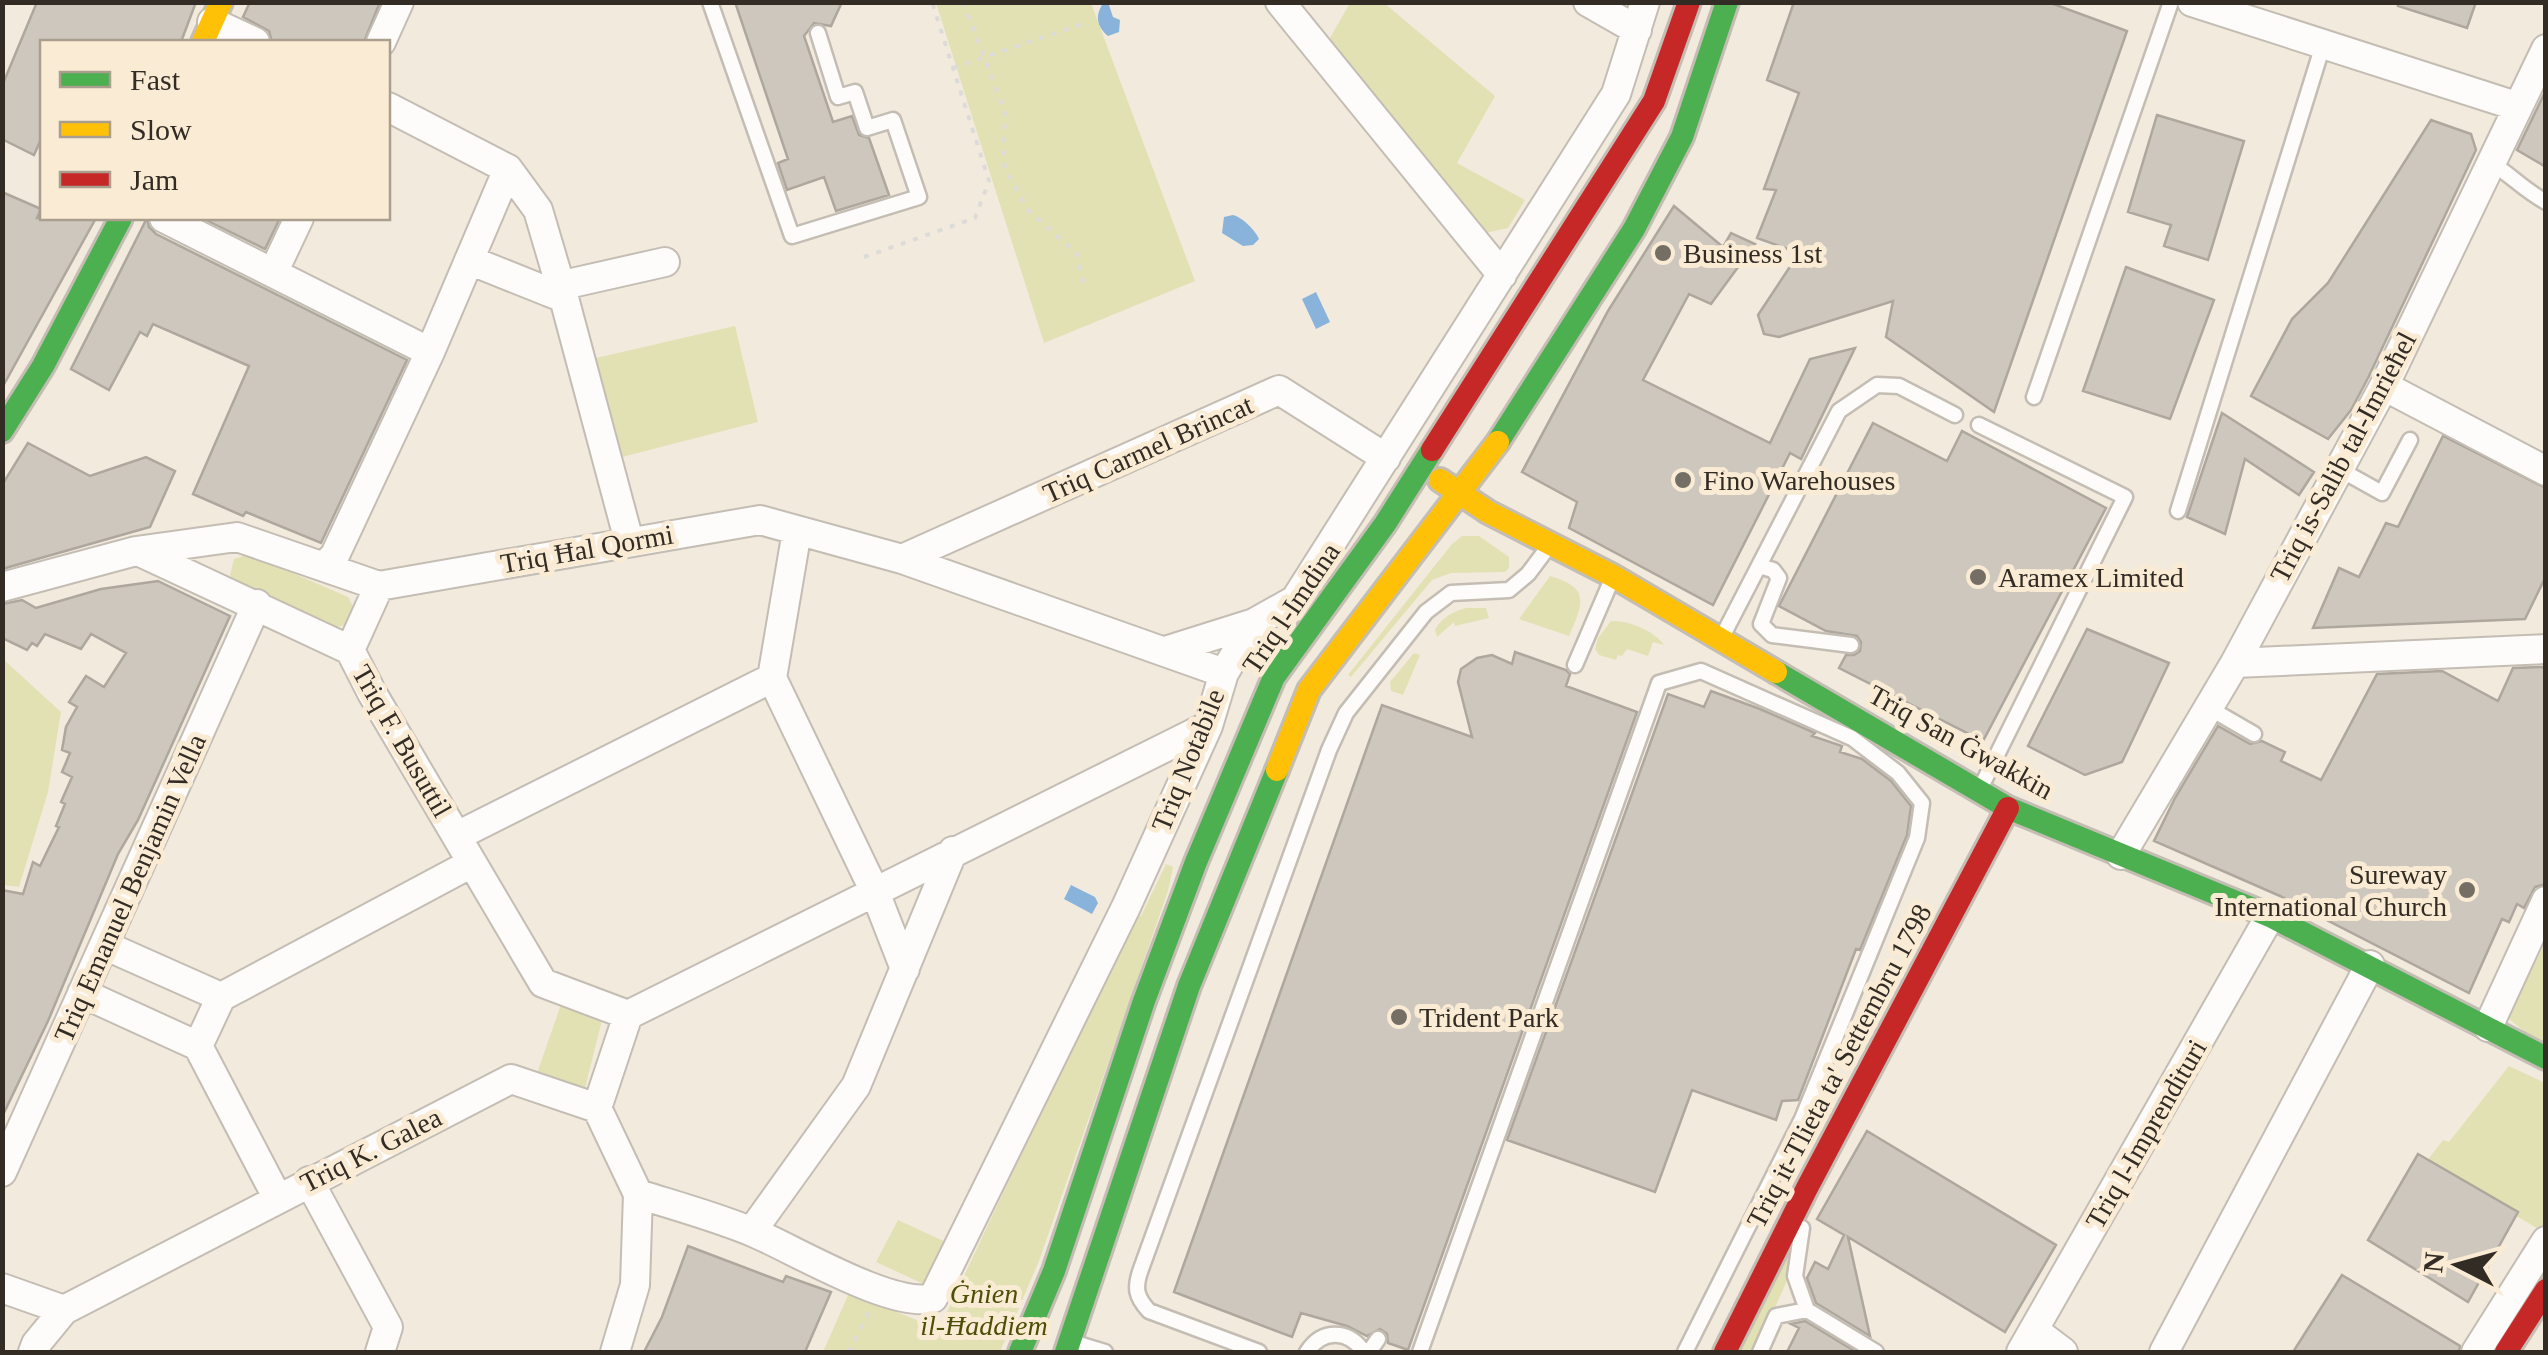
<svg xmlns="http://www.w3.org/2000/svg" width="2548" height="1355" font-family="'Times New Roman',serif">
<rect width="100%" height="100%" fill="#f2eadd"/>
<path fill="#e2e1b4" d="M936 3H1091L1195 281 1044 343Z
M1350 3H1384L1495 96 1457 163 1525 200 1508 228 1485 233 1327 43Z
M735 326 758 422 622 457 596 358Z
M1462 536H1479L1509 557V568L1505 572 1451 573 1432 580 1351 677 1348 675 1452 544Z
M249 554 348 597 355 610 347 624 335 628 235 585 230 575 234 559Z
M1550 576C1591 588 1583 603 1569 636L1519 619Z
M1466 608H1486L1489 618 1455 626 1454 622 1437 637 1435 629C1443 617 1452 612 1466 608Z
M1611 621C1628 620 1655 631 1664 645L1653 642 1648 656 1627 649 1622 656 1618 655 1616 660 1599 655 1595 649 1598 638Z
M1414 653 1420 655 1403 695 1391 691 1390 682Z
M3 659 61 712 48 792 19 887 3 885Z
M1166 864 1173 867 1168 891 1039 1261 1000 1352H823L849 1293 939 1329 1131 921 1135 914 1141 916Z
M2545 943V1049L2508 1018Z
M565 993 604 1012 585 1088 536 1076Z
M2509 1066 2545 1083 2546 1220 2540 1230 2426 1162 2443 1140 2449 1142Z
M898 1220 952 1245 928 1286 876 1262Z
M1791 1250 1790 1274 1755 1352H1739Z"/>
<path fill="#8ab3dc" d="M1102 5H1109L1113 17 1120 20 1119 32 1108 36C1097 27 1095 16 1102 5Z
M1233 215C1242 217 1256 231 1259 239L1253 245 1243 246 1222 233 1224 217Z
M1316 292 1330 322 1316 329 1302 299Z
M1071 885 1095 897 1098 903 1092 914 1064 899Z"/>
<path fill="#cdc7bd" stroke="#aea79e" stroke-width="2.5" d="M37 2H196L181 42H42V137L34 155 2 139V86Z
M250 2H380L364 42H272L269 31 243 17Z
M735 2H842L831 26 814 23 804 36 833 122 852 116 859 135 869 138 889 195 836 211 824 177 787 190 778 163 788 159Z
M1794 2H2048L2127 31 1994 412 1886 337 1893 301 1779 337 1764 334 1758 315 1799 253 1757 238 1776 190 1764 189 1799 93 1767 80Z
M2399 2H2476L2467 28 2398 6Z
M2546 90V167L2517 150Z
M2157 115 2244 141 2208 260 2164 246 2171 225 2128 212Z
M2431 120 2471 134 2476 150 2368 378 2351 410 2328 439 2251 396 2292 319 2328 283Z
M2 192 41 209 37 218H96L2 388Z
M1674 206 1723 247 1731 233 1755 244 1711 304 1689 294 1643 380 1770 443 1810 359 1855 348 1801 459 1790 453 1713 605 1569 528 1577 502 1522 472 1608 311Z
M147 218 149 227 156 234 407 360 321 543 246 512 243 516 193 494 249 366 153 324 147 336 140 332 109 390 71 369Z
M202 218H280L265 249Z
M2126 267 2214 300 2170 419 2083 391Z
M2222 413 2314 472 2299 495 2245 459 2225 534 2187 517Z
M1873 423 1947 461 1962 431 2106 508 1983 741 1839 668 1846 655H1854L1860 651 1861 642 1857 636 1826 631 1779 606Z
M2443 436 2546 488V576L2525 619 2313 628 2339 568 2359 577 2386 523 2398 527Z
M28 443 90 476 146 457 175 471 150 527 2 569V485Z
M158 581 230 616 138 820 118 854 48 1021 2 1117V890L23 894 33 862 40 866 59 827 56 826 65 804 61 802 72 777 62 772 70 753 62 750 66 727 77 707 69 702 86 676 104 687 126 653 91 634 81 649 45 634 37 646 32 643 27 650 2 638V604L22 600 36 608 101 589Z
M2087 629 2169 663 2122 762 2085 775 2028 746Z
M1515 652 1566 670 1570 674 1566 686 1637 712 1408 1350 1388 1343 1387 1334 1380 1329 1367 1336 1347 1326 1301 1313 1292 1337 1174 1292 1382 705 1472 737 1458 682 1461 669 1477 658 1492 655 1512 664Z
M2546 667V884L2535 887 2524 908 2517 904 2509 922 2502 919 2469 993 2280 896 2154 841 2175 798 2218 726 2250 744 2262 741 2285 752 2281 761 2321 780 2377 674 2442 671 2498 701 2513 668Z
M1711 691 1760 709 1815 733 1812 736 1842 746 1840 752 1862 759 1891 781 1911 806 1907 835 1860 950 1856 949 1798 1100 1782 1101 1776 1120 1692 1090 1655 1192 1507 1140 1668 694 1704 707Z
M1867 1131 2056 1245 2005 1332 1848 1237 1870 1336 1816 1303 1807 1278 1815 1262 1828 1269 1844 1235 1817 1219Z
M2418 1154 2518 1212 2468 1302 2368 1240Z
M688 1246 783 1282 786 1276 831 1292 805 1352H644L662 1317Z
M2342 1275 2460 1346 2459 1352H2293Z
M1805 1321 1856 1352H1787L1799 1328 1791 1324Z"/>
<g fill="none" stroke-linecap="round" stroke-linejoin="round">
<g stroke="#c4bdb4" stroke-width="19">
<path id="lane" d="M710 2 792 236 919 197 893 120 867 128 855 92 838 97 818 33
M2490 162C2511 175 2524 190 2546 202
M2034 397 2171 2
M2339 469 2382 493 2410 440
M2178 511 2323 45
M1759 566 1773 570 1779 578 1761 624 1772 635 1851 645
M1721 639 1839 411 1877 385 1899 386 1955 415
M1575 665 1612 579
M2209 708 2254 734
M1979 791 2125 497 1979 425
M1802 1228 1795 1276 1807 1310
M1072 1342 1105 1352
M1259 1352 1149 1311C1136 1297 1134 1288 1141 1269L1329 750 1346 713 1426 612 1451 593 1509 590 1528 574 1549 546
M1307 1352C1322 1329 1348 1329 1364 1352
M1369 1352 1378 1339
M1420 1352 1659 683 1701 671 1852 738 1898 773 1922 803 1917 838 1802 1119 1685 1352
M1760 1352 1776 1316 1807 1310 1876 1352"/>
</g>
<g stroke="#c4bdb4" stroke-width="32">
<path id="street" d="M1280 2 1502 275
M1588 2 1637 30
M2192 2 2516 106
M212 22 255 42
M381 42 399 2
M388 107 508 169 538 210 564 298
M164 218 430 352
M469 260 564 298 629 541
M273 273 299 218
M563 285 665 262
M2384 386 2546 471
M797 531 772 678 875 892 905 969
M138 551 350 650 372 693 543 983 628 1015
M902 559 1279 390 1386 458
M325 566 335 555 430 352 508 169
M2 587 136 551 237 537 379 586 760 520 902 559 1224 673
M350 650 379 586
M1165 651 1254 623
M2235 663 2546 649
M457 836 772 678
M2121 855 2235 663 2384 386 2546 49
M104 945 221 997
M82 993 198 1046
M221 997 472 863
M2488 1027 2546 901
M198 1046 277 1197
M198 1046 221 997
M597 1108 638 1194 635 1285 615 1352
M2 1172 257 604
M309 1181 388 1327 380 1352
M638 1194C676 1206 717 1217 755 1233 795 1250 893 1309 933 1298L1126 907 1208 726 1224 673 1254 623 1295 600 1616 94 1645 2
M752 1231 856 1086 953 851
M2 1288 64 1310
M2034 1330 2063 1352
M33 1352 36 1344 64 1310 511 1079 597 1108 628 1015 1208 726
M2021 1352 2270 916
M2164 1352 2370 965
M2476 1352 2546 1241"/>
</g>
<g stroke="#c4bdb4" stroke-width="28">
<path id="fast" d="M2 431 43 366 121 218
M1498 442 1634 229 1682 137 1727 2
M1776 672 2008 808 2270 916 2546 1058
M1020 1352 1054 1271 1144 1001 1196 862 1274 677 1385 524 1432 450
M1066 1352 1189 986 1277 770"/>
</g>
<g stroke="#c4bdb4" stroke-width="28">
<path id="slow" d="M203 42 221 2
M1440 480 1488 512 1613 576 1776 672
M1277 770 1309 690 1498 442"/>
</g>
<g stroke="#c4bdb4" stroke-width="28">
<path id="jam" d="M1432 450 1654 101 1689 2
M1725 1352 1807 1188 2008 808
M2506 1352 2546 1290"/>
</g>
<path stroke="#dddbd7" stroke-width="4" stroke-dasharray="5 8" stroke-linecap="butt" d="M963 2 1005 112 1003 162 1007 172 1028 210 1077 254 1085 290
M953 68 1082 24
M864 257 975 218 989 181 932 2
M849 1352 869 1312"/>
<use href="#lane" stroke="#fdfcfa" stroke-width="14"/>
<use href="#street" stroke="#fdfcfa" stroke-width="28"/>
<use href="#fast" stroke="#4caf50" stroke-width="22"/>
<use href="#slow" stroke="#ffc107" stroke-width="22"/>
<use href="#jam" stroke="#c62828" stroke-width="22"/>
</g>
<g fill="#756e65" stroke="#faebd5" stroke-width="4">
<circle cx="1663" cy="253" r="10"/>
<circle cx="1683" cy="480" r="10"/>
<circle cx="1978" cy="577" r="10"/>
<circle cx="2467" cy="890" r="10"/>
<circle cx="1399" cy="1017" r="10"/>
</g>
<g text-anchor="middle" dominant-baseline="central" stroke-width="10" stroke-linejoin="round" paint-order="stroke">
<g font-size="28" fill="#322c24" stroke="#faebd5" text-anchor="start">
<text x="1683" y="253">Business 1st</text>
<text x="1703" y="480">Fino Warehouses</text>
<text x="1998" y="577">Aramex Limited</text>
<text x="2447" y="874" text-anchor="end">Sureway<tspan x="2447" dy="32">International Church</tspan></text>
<text x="1419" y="1017">Trident Park</text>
</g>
<g font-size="28" fill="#322c24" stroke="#faebd5">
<text transform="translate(1148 449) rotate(-24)">Triq Carmel Brincat</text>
<text transform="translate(2343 457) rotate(-62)">Triq is-Salib tal-Imrieħel</text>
<text transform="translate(587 549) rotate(-10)">Triq Ħal Qormi</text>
<text transform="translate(1291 608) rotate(-56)">Triq l-Imdina</text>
<text transform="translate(402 741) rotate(60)">Triq F. Busuttil</text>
<text transform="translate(1961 742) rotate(29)">Triq San Ġwakkin</text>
<text transform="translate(1188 760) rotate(-68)">Triq Notabile</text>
<text transform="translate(130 888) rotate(-66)">Triq Emanuel Benjamin Vella</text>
<text transform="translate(1839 1066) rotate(-62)">Triq it-Tlieta ta' Settembru 1798</text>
<text transform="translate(2146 1134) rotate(-60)">Triq l-Imprendituri</text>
<text transform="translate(371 1150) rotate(-27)">Triq K. Galea</text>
</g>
<g font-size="28" font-style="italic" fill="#4d4f06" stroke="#faebd5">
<text x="984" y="1293">Ġnien<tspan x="984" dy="32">il-Ħaddiem</tspan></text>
</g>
</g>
<rect width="2548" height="1355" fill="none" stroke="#322c24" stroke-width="10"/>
<rect x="40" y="40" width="350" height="180" fill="#faebd5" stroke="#aa9f8e" stroke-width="2.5"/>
<rect x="60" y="72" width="50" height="15" fill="#4caf50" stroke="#aa9f8e" stroke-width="2.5"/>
<text x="130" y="90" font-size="30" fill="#322c24">Fast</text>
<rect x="60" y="122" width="50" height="15" fill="#ffc107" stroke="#aa9f8e" stroke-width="2.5"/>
<text x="130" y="140" font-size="30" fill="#322c24">Slow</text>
<rect x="60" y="172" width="50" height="15" fill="#c62828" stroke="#aa9f8e" stroke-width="2.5"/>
<text x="130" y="190" font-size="30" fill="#322c24">Jam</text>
<g transform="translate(2458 1265) rotate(276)" stroke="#faebd5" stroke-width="8" paint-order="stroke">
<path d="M0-8L18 38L0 25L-18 38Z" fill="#322c24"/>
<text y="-15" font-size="28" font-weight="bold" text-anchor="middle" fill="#322c24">N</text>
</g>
</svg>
